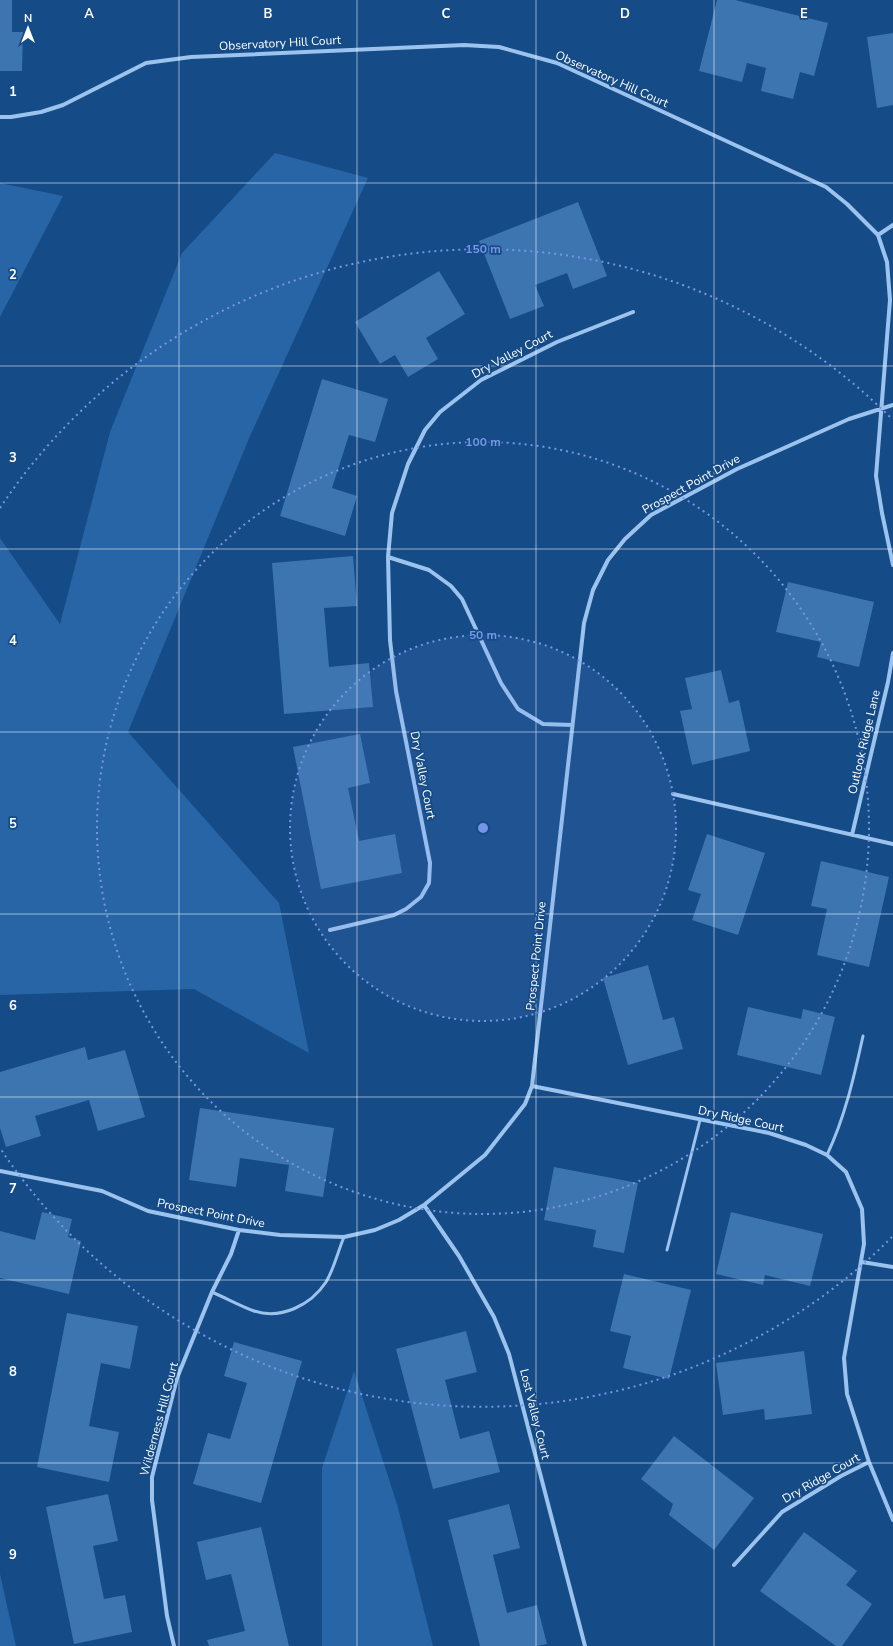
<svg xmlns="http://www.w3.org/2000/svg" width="893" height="1646" font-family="'Nunito Sans',sans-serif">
<rect width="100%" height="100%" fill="#154b87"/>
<path fill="#2865a6" d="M275 153 368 178 250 436 128 732 279 903 309 1053 194 989 0 995V538L60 624 110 432 182 253Z
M0 183 63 196 0 317Z
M354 1371 397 1504 433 1646H322V1468Z
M0 1574 16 1646H0Z"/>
<path fill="#3d75b1" d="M0 0H12V32H23L22 71H0Z
M717 0H735L828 23 814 76 800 72 793 99 761 91 766 68 747 63 742 82 699 71Z
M893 33V105L877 108 867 37Z
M578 202 607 276 573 289 567 273 535 285 544 306 510 319 479 241Z
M439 271 465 314 426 338 438 359 408 377 395 355 380 364 355 322Z
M322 379 388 399 375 442 349 435 332 488 357 496 345 536 280 516Z
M353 556 357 606 324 608 329 667 369 663 373 707 284 714 272 563Z
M788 582 874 602 859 667 817 657 821 642 776 632Z
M721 670 729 703 739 700 750 751 692 765 680 711 692 709 685 678Z
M360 734 370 783 348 788 359 841 395 834 402 873 321 889 293 747Z
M707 834 765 853 738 935 692 920 701 894 688 890Z
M821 861 889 877 869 967 817 955 827 909 811 906Z
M648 965 663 1020 674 1017 683 1049 628 1065 603 978Z
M748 1007 801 1019 803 1009 835 1017 821 1075 737 1055Z
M85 1047 88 1060 125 1050 145 1117 98 1131 89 1100 35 1116 41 1136 6 1147 0 1128V1072Z
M200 1108 334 1128 323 1197 285 1191 289 1165 240 1158 236 1187 189 1180Z
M554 1167 638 1183 624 1253 593 1247 596 1230 544 1220Z
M42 1212 72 1219 68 1237 81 1241 69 1294 0 1278V1231L35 1240Z
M731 1212 823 1234 810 1286 765 1275 763 1285 716 1274Z
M624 1274 691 1290 669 1379 623 1368 631 1336 610 1331Z
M67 1313 138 1326 130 1369 101 1363 89 1426 119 1432 109 1482 37 1467Z
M466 1331 477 1372 445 1380 460 1439 489 1431 500 1472 433 1489 396 1349Z
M234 1342 302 1361 261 1503 193 1484 208 1433 230 1439 247 1383 224 1376Z
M804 1351 812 1414 765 1420 764 1409 723 1415 716 1363Z
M674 1436 754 1498 714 1550 669 1515 673 1504 641 1479Z
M108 1494 118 1541 93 1546 104 1599 125 1595 132 1632 74 1644 46 1507Z
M509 1504 520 1548 493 1555 507 1613 537 1605 547 1644 537 1646H480L448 1520Z
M261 1527 289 1646H209L207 1640 245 1631 231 1574 206 1580 197 1542Z
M804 1532 857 1571 846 1585 872 1604 842 1646H836L760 1591Z"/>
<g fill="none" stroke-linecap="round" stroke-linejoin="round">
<path stroke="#9bc3ee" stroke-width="3" d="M827 1155C845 1117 854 1077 863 1036
M667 1250 700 1120
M212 1292C226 1298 240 1306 254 1311 281 1320 311 1305 326 1282 334 1269 338 1251 344 1237"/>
<path stroke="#9bc3ee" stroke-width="4" d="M0 117H11L41 112 63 105 146 63 191 57 464 45 499 47 557 63 826 187 847 204 878 235 887 262 890 300 876 476 882 513 893 565
M878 235 893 225
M388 557 429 570 451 586 462 599 501 683 518 709 543 724 572 725
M673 794 893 844
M852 835 888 682 893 653
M330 930 394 915 406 909 421 897 429 883 430 863 396 691 390 640 388 557 392 513 408 464 425 430 440 412 481 380 557 342 633 312
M532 1086 769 1133 806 1145 827 1155 846 1172 862 1209 864 1244 844 1358 847 1394 869 1462 893 1520
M0 1171 102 1191 148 1211 239 1230 280 1235 344 1237 375 1230 399 1220 424 1205 485 1155 525 1104 532 1086 584 623 593 590 608 560 625 539 651 515 737 469 849 419 893 405
M424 1205 459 1256 494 1317 509 1354 585 1646
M862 1262 893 1267
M734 1565 782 1512 841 1476 869 1462
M174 1646 167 1616 152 1500V1477L177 1378 212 1292 231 1254 239 1230"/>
</g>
<path fill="none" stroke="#fff" stroke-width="1" stroke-opacity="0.55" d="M179 0V1646M357 0V1646M536 0V1646M714 0V1646M0 183H893M0 366H893M0 549H893M0 732H893M0 914H893M0 1097H893M0 1280H893M0 1463H893"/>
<circle cx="483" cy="828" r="193" fill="#7795e8" fill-opacity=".12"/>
<g fill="none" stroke="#7795e8" stroke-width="2" stroke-dasharray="2 4">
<circle cx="483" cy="828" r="193"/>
<circle cx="483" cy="828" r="386"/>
<path d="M892 1237A579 579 0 0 1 0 1148M0 508A579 579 0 0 1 892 419"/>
</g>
<g text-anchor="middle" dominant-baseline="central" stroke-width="3.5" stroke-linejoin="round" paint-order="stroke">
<g font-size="12" fill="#fff" stroke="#154b87">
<text transform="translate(280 43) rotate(-3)">Observatory Hill Court</text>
<text transform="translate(612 79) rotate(24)">Observatory Hill Court</text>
<text transform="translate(512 354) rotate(-28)">Dry Valley Court</text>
<text transform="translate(691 484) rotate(-29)">Prospect Point Drive</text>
<text transform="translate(864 742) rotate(-77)">Outlook Ridge Lane</text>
<text transform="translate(423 775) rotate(79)">Dry Valley Court</text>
<text transform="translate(536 956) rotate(-84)">Prospect Point Drive</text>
<text transform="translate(741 1119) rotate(12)">Dry Ridge Court</text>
<text transform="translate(211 1213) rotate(11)">Prospect Point Drive</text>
<text transform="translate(535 1414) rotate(76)">Lost Valley Court</text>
<text transform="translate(159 1419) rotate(-75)">Wilderness Hill Court</text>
<text transform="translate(821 1478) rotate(-30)">Dry Ridge Court</text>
</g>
</g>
<g font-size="13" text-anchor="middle" font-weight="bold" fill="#fff" stroke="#154b87" stroke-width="3.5" stroke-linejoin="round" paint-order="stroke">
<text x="89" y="18">A</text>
<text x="268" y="18">B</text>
<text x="446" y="18">C</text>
<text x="625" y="18">D</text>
<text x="804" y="18">E</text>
<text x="13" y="96">1</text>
<text x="13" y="279">2</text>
<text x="13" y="462">3</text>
<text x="13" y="645">4</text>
<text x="13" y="828">5</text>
<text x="13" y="1010">6</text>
<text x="13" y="1193">7</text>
<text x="13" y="1376">8</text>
<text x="13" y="1559">9</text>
</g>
<circle cx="483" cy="828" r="6" fill="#7795e8" stroke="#154b87" stroke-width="2"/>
<g font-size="12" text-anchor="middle" font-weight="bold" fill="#7795e8" stroke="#154b87" stroke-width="3.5" stroke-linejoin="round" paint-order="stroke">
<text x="483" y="253">150 m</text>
<text x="483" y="446">100 m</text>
<text x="483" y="639">50 m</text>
</g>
<g transform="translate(28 28)" stroke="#154b87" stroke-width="3" paint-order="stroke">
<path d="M0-3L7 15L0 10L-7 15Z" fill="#ffffff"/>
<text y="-6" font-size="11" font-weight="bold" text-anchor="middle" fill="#ffffff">N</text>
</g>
</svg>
